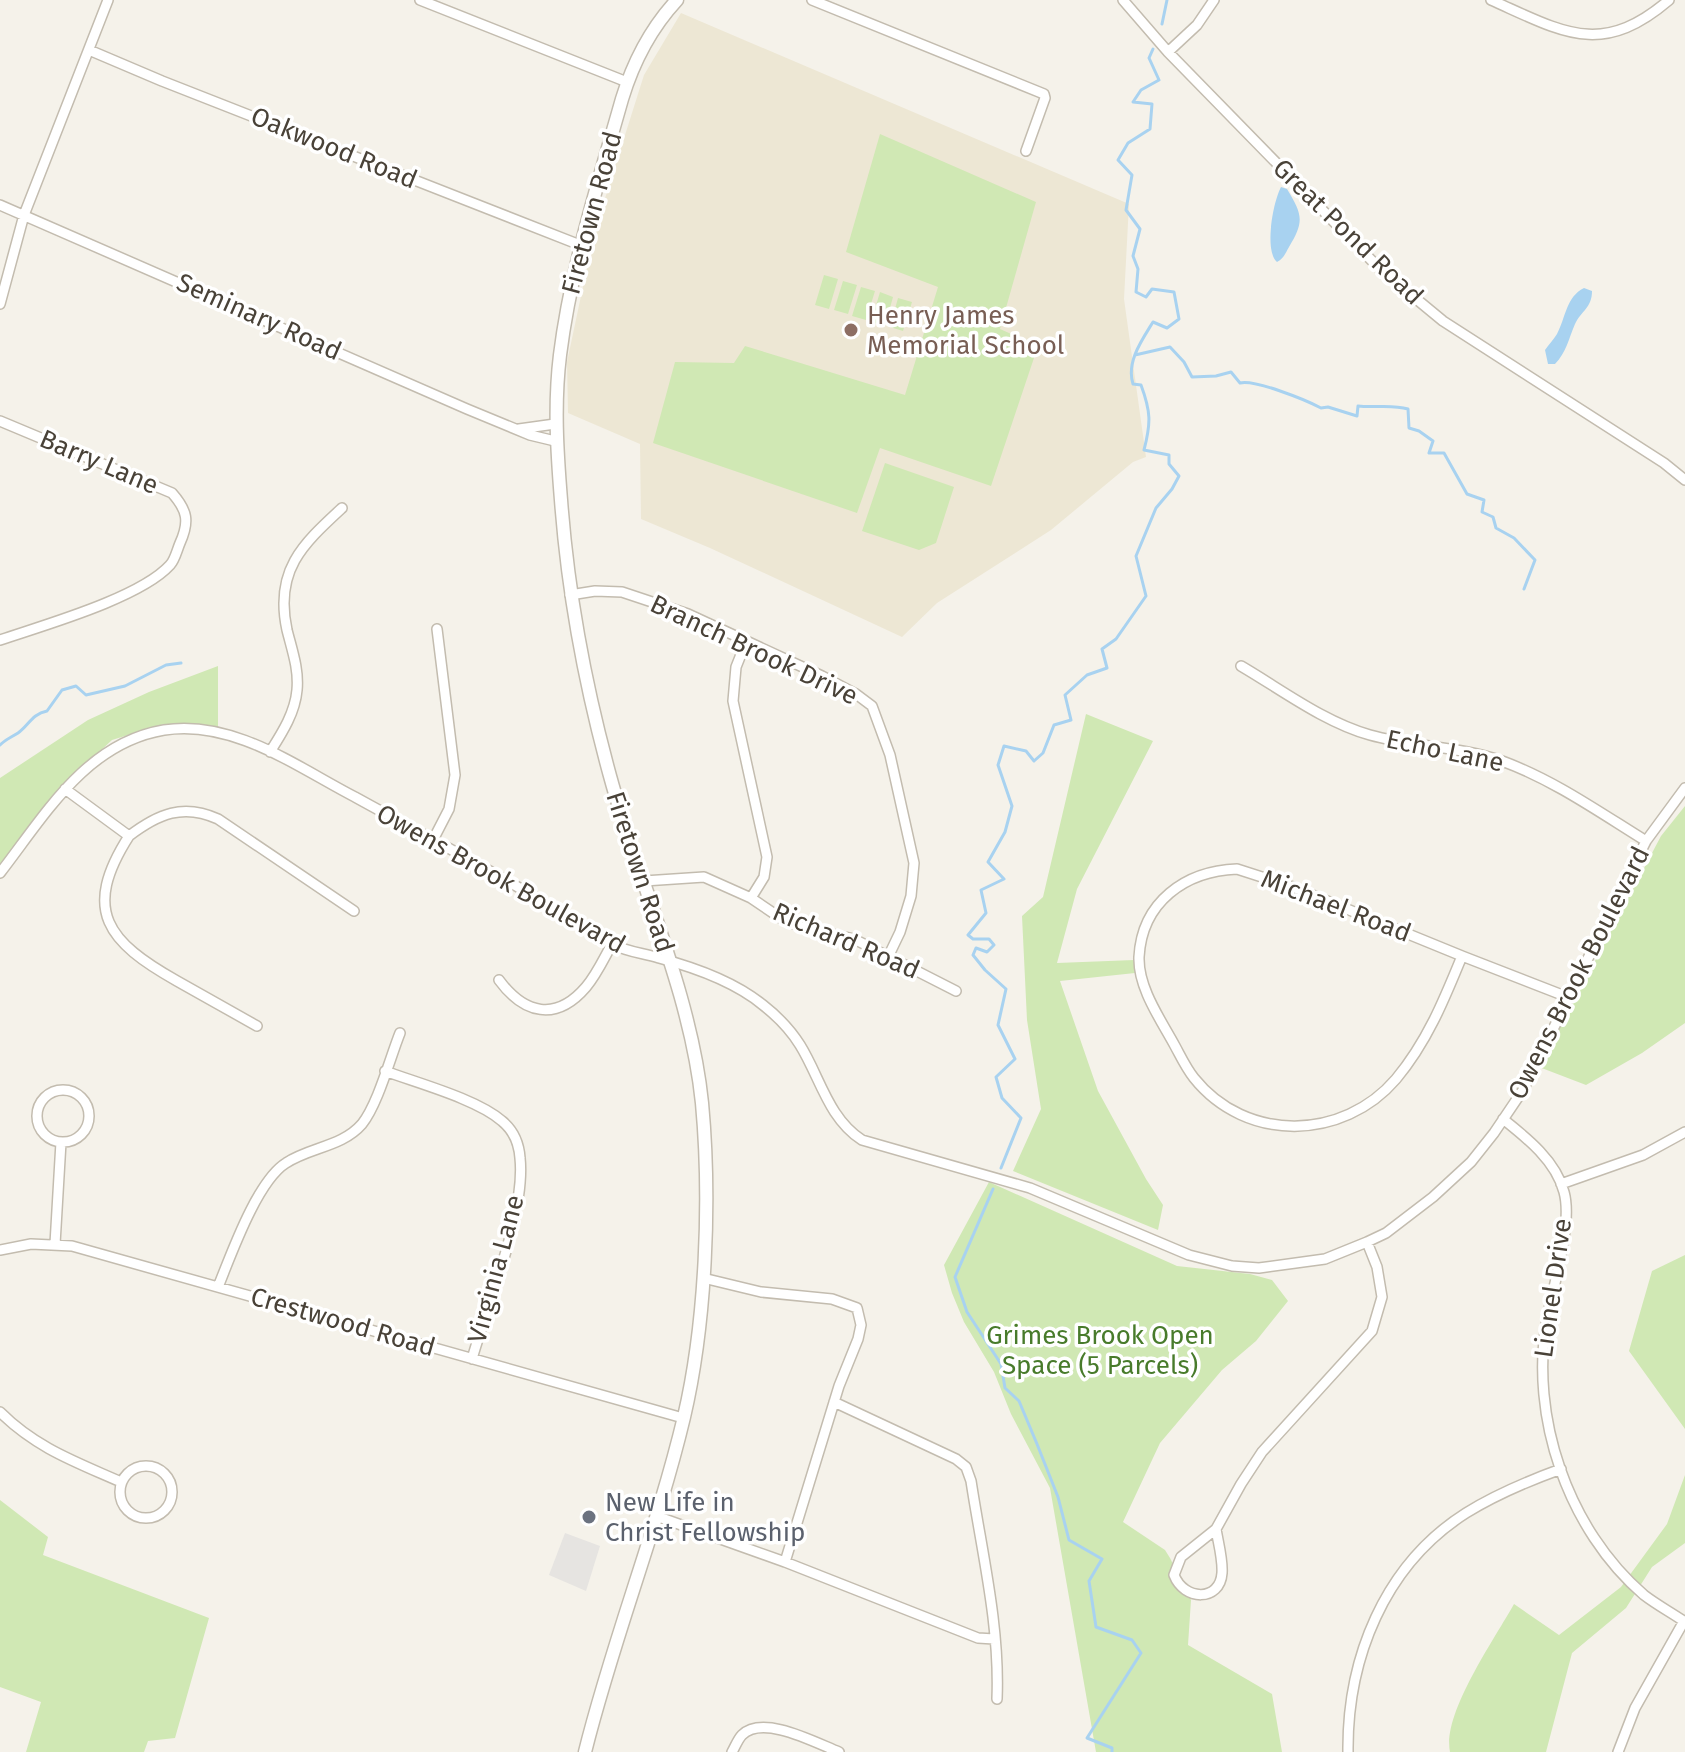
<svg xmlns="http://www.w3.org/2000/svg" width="1685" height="1752" font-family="'Fira Sans',sans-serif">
<rect width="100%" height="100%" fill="#f5f2ea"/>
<path fill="#ede7d4" d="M681 13 1129 204 1124 299 1146 457 1133 462 1051 530 937 603 902 637 710 548 641 519 640 444 568 413 567 362 595 230 644 75Z"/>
<path fill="#d0e8b4" d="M880 134 1036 202 1000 329 1038 346 991 486 880 448 857 513 653 443 675 362 734 363 745 346 905 395 938 287 846 252Z
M824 275 838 279 829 309 815 305Z
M843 281 857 285 848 314 834 310Z
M861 287 875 291 866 320 852 316Z
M880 292 893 297 885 326 871 322Z
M898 298 912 302 903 331 890 327Z
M885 463 954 487 936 543 919 550 862 531Z
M218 666V728L164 724 112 740 65 784 0 865V778L88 720 149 692Z
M1086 714 1153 741 1077 889 1057 963 1134 960 1135 973 1060 981 1098 1091 1146 1179 1163 1205 1158 1230 1013 1171 1041 1109 1027 1020 1022 916 1043 897Z
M1685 806V1023L1642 1053 1586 1085 1539 1067 1661 836Z
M989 1182 1177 1266 1250 1274 1272 1280 1288 1301 1256 1341 1222 1370 1160 1443 1123 1522 1165 1550 1170 1558 1191 1600 1188 1645 1272 1694 1282 1752H1096L1050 1488 1011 1414 994 1372 964 1322 952 1293 944 1265Z
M1685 1255V1429L1629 1351 1652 1271Z
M1685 1475V1543L1652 1567 1626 1608 1572 1653 1546 1752H1450C1442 1714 1494 1640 1514 1604L1559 1635 1621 1587 1667 1524Z
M0 1500 48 1537 43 1555 209 1618 175 1738 148 1741 144 1752H26L41 1702 0 1687Z"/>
<path fill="#e6e4e1" d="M565 1533 600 1546 586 1591 549 1575Z"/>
<path fill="#a8d2f0" d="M1281 187 1287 189C1302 214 1305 221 1289 247 1285 254 1284 258 1277 262 1264 251 1273 202 1281 187Z
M1584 288 1592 291C1592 308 1581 311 1575 324 1569 338 1566 353 1555 364H1548L1545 350C1549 344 1554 339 1557 334 1566 317 1566 297 1584 288Z"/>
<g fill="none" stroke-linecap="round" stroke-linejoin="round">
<path stroke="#a8d2f0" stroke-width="3" d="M1162 24 1167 0
M1135 355 1170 347 1184 362 1192 377 1216 376 1231 372 1240 383C1254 379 1306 400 1321 408L1328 407 1357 416 1358 406C1375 408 1392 404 1408 409L1409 428 1419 431 1433 441 1429 453H1444L1467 494 1484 500 1482 512 1493 517 1496 528 1514 538 1535 560 1524 589
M0 745C6 739 12 737 18 733 29 725 32 714 47 711L62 690 76 686 86 695 125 686 166 665 181 663
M1001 1168 1021 1118 1002 1098 996 1077 1015 1059 998 1025 1006 989 985 970 973 955 976 948 987 952 994 945 989 939H973L968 935 986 913 981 890 1004 879 988 862 1005 832 1012 806 998 765 1004 746 1026 751 1034 761 1043 753 1054 725 1071 720 1065 695 1087 675 1107 668 1102 649 1116 639 1146 596 1136 556 1156 508 1172 489 1179 476 1169 464V455L1144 450C1151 423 1151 412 1141 385L1133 384C1126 362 1142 340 1153 322L1167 328 1179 319 1174 292 1152 289 1146 297 1136 292 1138 269 1133 256 1140 229 1126 210 1132 175 1118 160 1128 143 1150 129 1152 104 1133 102 1141 90 1159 80 1149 58 1153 49
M993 1189 955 1277 967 1312 1001 1364 1005 1388 1019 1401 1037 1444 1058 1497 1069 1540 1102 1559 1089 1581 1096 1627 1132 1640 1141 1653 1087 1738 1112 1748V1752"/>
<g stroke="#c3bcaf" stroke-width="12">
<path id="minor" d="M420 0 627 82
M812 0 1044 94 1045 98 1026 151
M1123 0 1168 52 1380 269 1443 321 1664 463 1685 480
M1491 0C1563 32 1601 58 1669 0
M89 50 162 81 580 245
M1168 52 1197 25 1214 0
M0 205 467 409 530 435 555 441
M0 304 24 215 108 0
M0 421 172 493C187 510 190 521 180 543 177 550 175 560 170 565 140 598 44 625 0 640
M519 429 555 424
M570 595 595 591 622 592 688 614 822 676 856 694 872 706 890 755 914 863 911 896 900 932 889 955
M746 642 736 667 733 701 767 857 764 877 751 898
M1241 666C1282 690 1324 722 1370 735 1413 747 1459 746 1502 761 1554 780 1599 812 1646 841
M270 752C282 733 295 713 297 690 299 669 292 650 287 630 274 570 303 544 342 508
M65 789 129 836C81 911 108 942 177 981 204 996 230 1011 257 1026
M129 836C158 814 183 803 218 819L354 911
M433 840 449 809 455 775 437 629
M1237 869 1293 887 1462 956C1444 1000 1427 1042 1396 1079 1343 1141 1246 1143 1194 1078 1186 1068 1181 1057 1175 1046 1161 1020 1138 988 1139 957 1142 902 1185 871 1237 869Z
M0 873C45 815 86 743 164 730 233 719 297 767 355 797 413 829 472 860 530 894 557 910 584 929 612 944 627 952 643 953 659 958 693 967 735 982 763 1005 777 1016 790 1029 800 1045 820 1077 828 1118 862 1140L1030 1188 1189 1255 1232 1266 1259 1268 1325 1259 1367 1242 1386 1233 1433 1197 1471 1162 1494 1133 1523 1090 1646 841 1685 788
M644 881 704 877 751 898 782 919 801 927 854 939 956 991
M1462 956 1570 998
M499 980C524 1014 556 1022 586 987 597 974 604 958 612 944
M385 1071C417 1083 477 1099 502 1121 513 1130 519 1144 520 1158 526 1212 487 1306 472 1359
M37 1116a26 26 0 1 1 52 0a26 26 0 1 1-52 0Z
M1503 1119C1527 1138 1556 1161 1564 1192 1573 1224 1553 1286 1547 1319 1529 1416 1568 1530 1644 1595 1657 1605 1672 1613 1685 1622
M1561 1184 1643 1155 1685 1132
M55 1244 61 1142
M0 1250 31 1244 72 1246 683 1418
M703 1278 761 1292 832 1299 857 1308 861 1325 858 1339 839 1386 785 1562
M218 1287C231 1255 257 1181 286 1163 310 1147 342 1147 362 1124 378 1104 390 1058 400 1033
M834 1402 956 1459 966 1467 971 1481C982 1553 1000 1626 997 1699
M0 1412C36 1448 76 1462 121 1482
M120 1492a26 26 0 1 1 52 0a26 26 0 1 1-52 0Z
M656 1516 785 1562 978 1638 994 1639
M1216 1529C1218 1542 1223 1559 1222 1573 1220 1602 1184 1601 1174 1575L1181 1557 1216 1529 1241 1484 1262 1452 1372 1331 1382 1297 1377 1267 1367 1242
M732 1752C735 1747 738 1739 742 1735 763 1714 816 1743 839 1752
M1348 1752C1347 1659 1384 1565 1466 1513 1495 1495 1528 1481 1561 1469
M1618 1752 1635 1708 1684 1621"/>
</g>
<g stroke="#c3bcaf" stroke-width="15">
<path id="tertiary" d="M585 1752C613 1639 657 1530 684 1417 706 1323 711 1200 702 1103 691 993 639 883 610 776 585 685 568 594 561 500 557 451 554 404 560 355 571 267 598 184 622 99 633 63 651 28 677 0"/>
</g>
<use href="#minor" stroke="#fff" stroke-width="9"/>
<use href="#tertiary" stroke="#fff" stroke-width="12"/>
</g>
<circle fill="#8d6e63" stroke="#fff" stroke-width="3" cx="851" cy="330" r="8"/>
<circle fill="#6b7280" stroke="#fff" stroke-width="3" cx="589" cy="1517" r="8"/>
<g text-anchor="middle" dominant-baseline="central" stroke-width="7" stroke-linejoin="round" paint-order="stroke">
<g font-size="26" fill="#494238" stroke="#fff">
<text transform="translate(334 148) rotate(22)">Oakwood Road</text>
<text transform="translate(592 213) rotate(-75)">Firetown Road</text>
<text transform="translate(1348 232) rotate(44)">Great Pond Road</text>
<text transform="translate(259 317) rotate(24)">Seminary Road</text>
<text transform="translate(99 462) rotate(23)">Barry Lane</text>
<text transform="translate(754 650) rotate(25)">Branch Brook Drive</text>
<text transform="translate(1445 751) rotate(12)">Echo Lane</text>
<text transform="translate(640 872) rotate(72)">Firetown Road</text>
<text transform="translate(501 879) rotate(29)">Owens Brook Boulevard</text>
<text transform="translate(1336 906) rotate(21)">Michael Road</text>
<text transform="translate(846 941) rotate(23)">Richard Road</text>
<text transform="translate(1579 973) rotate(-63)">Owens Brook Boulevard</text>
<text transform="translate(496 1269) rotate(-75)">Virginia Lane</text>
<text transform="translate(1553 1288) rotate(-82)">Lionel Drive</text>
<text transform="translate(343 1322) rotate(16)">Crestwood Road</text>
</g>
<g font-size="26" fill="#785e54" stroke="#fff" text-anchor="start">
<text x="867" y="315">Henry James<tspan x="867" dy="30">Memorial School</tspan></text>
</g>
<g font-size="26" fill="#487b2b" stroke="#fff">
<text x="1100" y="1335">Grimes Brook Open<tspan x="1100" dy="30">Space (5 Parcels)</tspan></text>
</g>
<g font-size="26" fill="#5b616d" stroke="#fff" text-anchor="start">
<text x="605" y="1502">New Life in<tspan x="605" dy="30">Christ Fellowship</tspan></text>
</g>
</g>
</svg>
